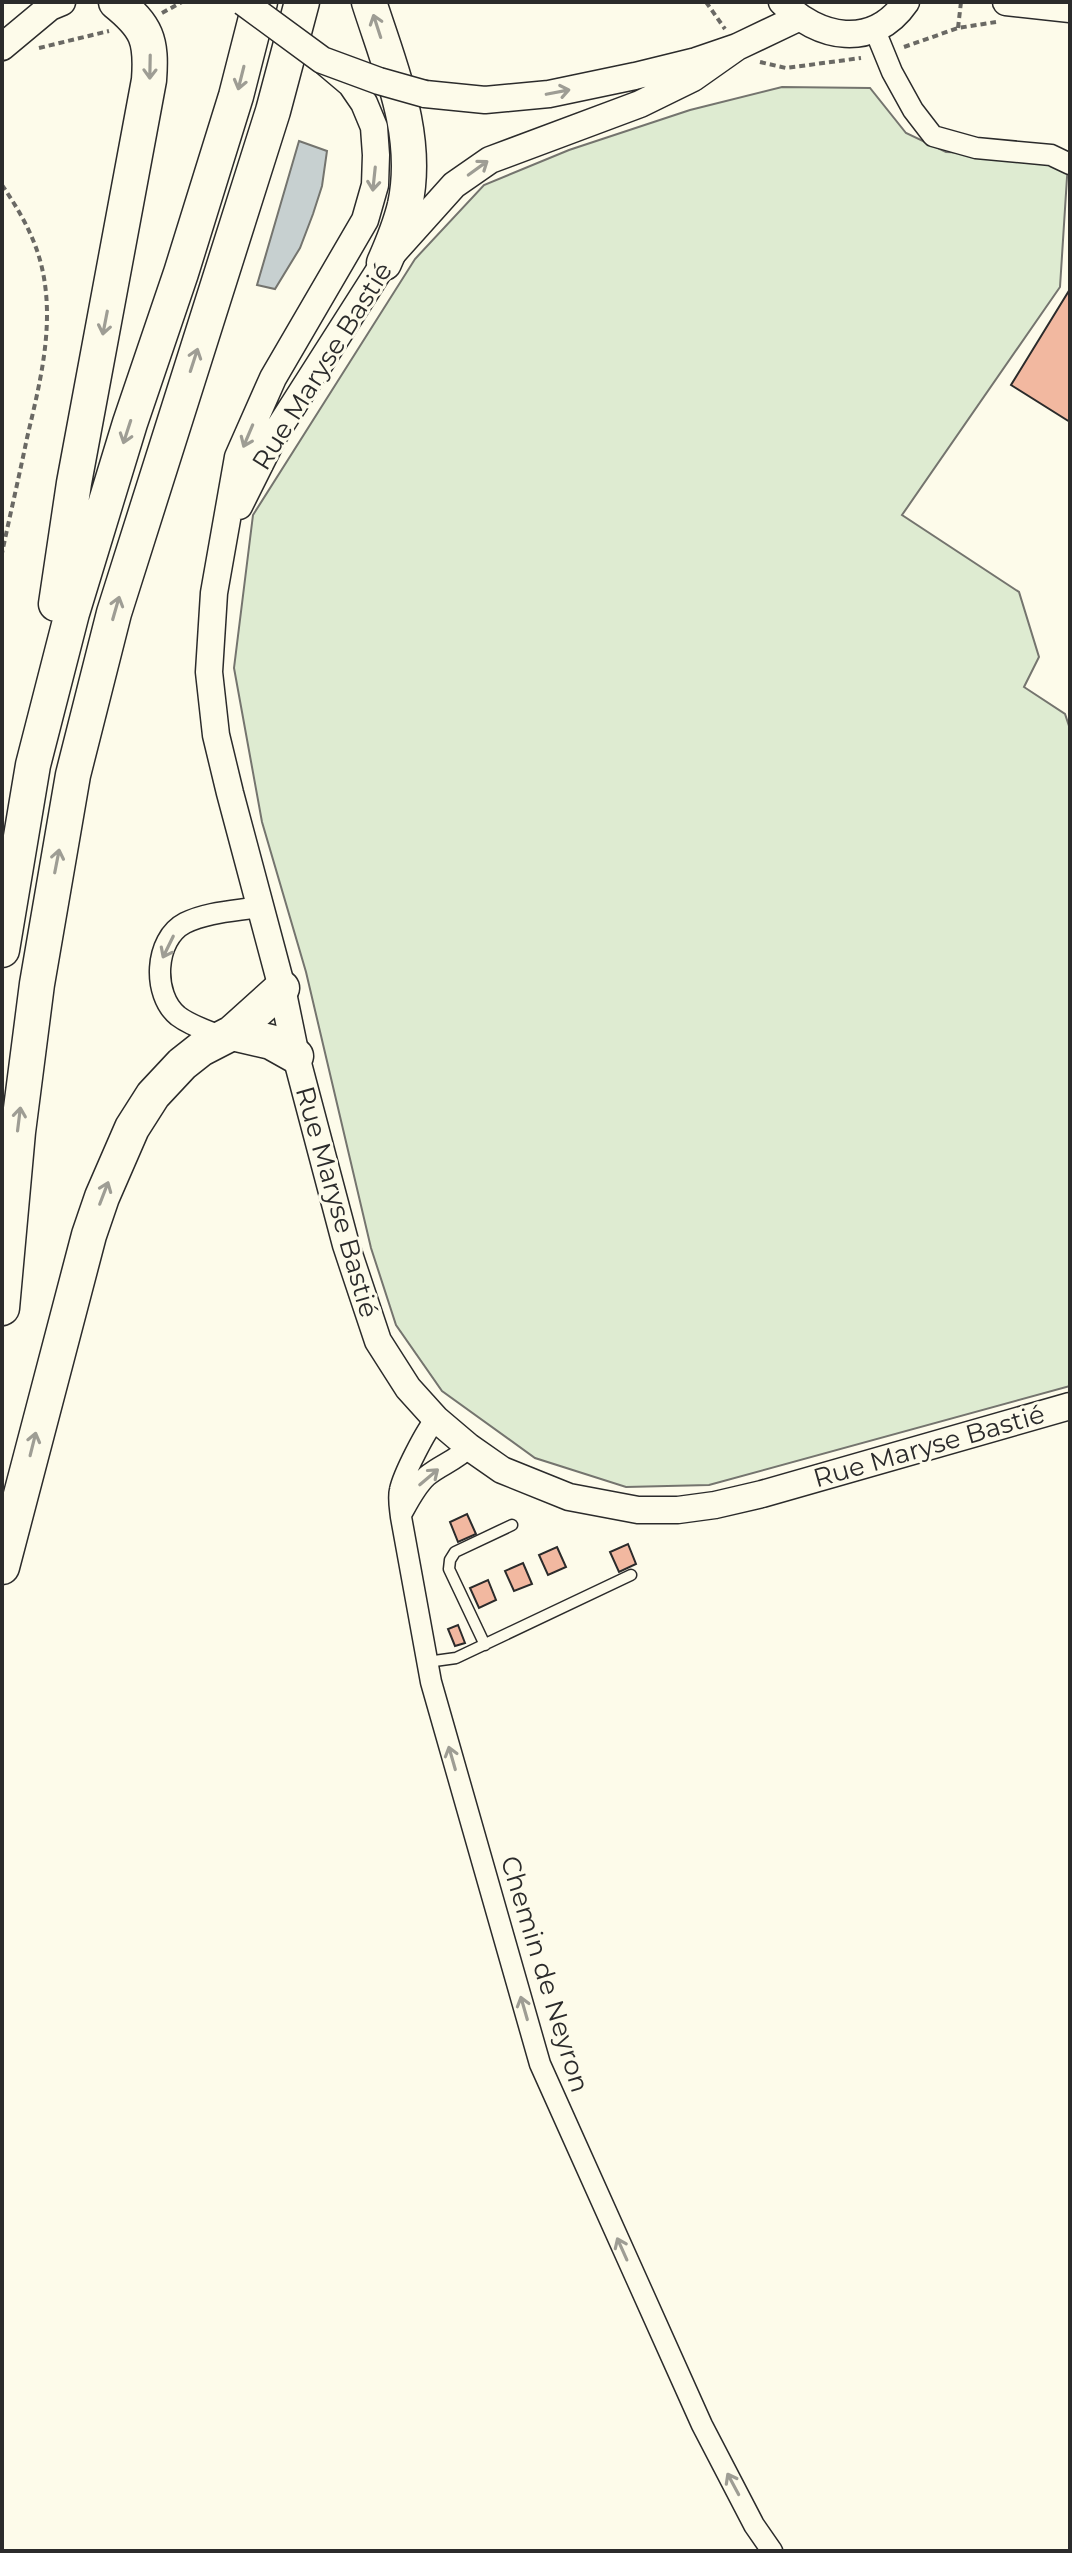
<svg xmlns="http://www.w3.org/2000/svg" width="1072" height="2553" font-family="Montserrat,sans-serif">
<rect width="100%" height="100%" fill="#fdfbea"/>
<path fill="#deebd1" stroke="#74746e" stroke-width="2" d="M782 87 870 88 906 133 946 152 995 154 1068 162 1060 287 902 515 1019 592 1039 657 1024 687 1065 714 1070 729V1386L709 1485 626 1487 535 1458 442 1391 396 1325 371 1248 306 972 262 822 234 668 253 515 415 259 484 185 569 150 690 110Z"/>
<path fill="#c7d0d0" stroke="#74746e" stroke-width="2" d="M299 141 327 151 322 186 313 214 300 248 275 289 257 285Z"/>
<path fill="#f2b8a0" stroke="#2b2b2b" stroke-width="2" d="M1070 289V422L1011 385Z
M467 1514 476 1534 458 1542 450 1522Z
M628 1544 636 1564 619 1572 610 1552Z
M557 1547 566 1567 548 1575 539 1555Z
M523 1563 532 1584 514 1591 505 1571Z
M488 1580 496 1600 479 1608 470 1588Z
M458 1625 465 1643 455 1646 448 1629Z"/>
<g fill="none" stroke-linecap="round" stroke-linejoin="round">
<g stroke="#2b2b2b" stroke-width="13">
<path id="lane" d="M485 1645 449 1569 450 1560 455 1552 512 1525
M427 1662 456 1658 631 1575"/>
</g>
<g stroke="#2b2b2b" stroke-width="23">
<path id="street" d="M874 28 892 72 913 110 933 136 976 148 1051 155 1070 164
M223 1037C208 1031 191 1026 178 1016 152 995 154 939 185 923 207 912 235 911 259 907
M436 1419C426 1430 403 1475 400 1490 398 1498 400 1508 401 1517L431 1682 540 2064 702 2425 754 2525 772 2551
M402 1513C409 1500 416 1486 427 1476 440 1465 457 1460 469 1447"/>
</g>
<g stroke="#2b2b2b" stroke-width="29">
<path id="secondary" d="M782 2C818 39 873 50 906 2
M1006 2 1070 9
M2 47 50 7 62 2
M325 62 351 84 364 103 374 127 376 155 375 185 365 220 273 378 238 457 214 593 209 672 216 735 230 793 282 988 296 1056 346 1245 378 1341 408 1388 436 1419 469 1447 502 1470 569 1497 638 1510H678L715 1505 762 1494 1070 1406
M425 94 485 100 549 94 635 76 696 61 737 47 798 18
M239 506 275 434 384 263 454 185 490 160 640 104 693 78 737 47"/>
</g>
<g stroke="#2b2b2b" stroke-width="37">
<path id="highway" d="M369 2C390 68 420 135 405 205 400 226 392 245 384 263
M56 604 74 483 149 80C152 40 147 27 116 2
M2 950 33 765 72 613 130 423 181 273 236 96 260 2
M232 1033 271 1042 296 1056
M2 1308 18 1132 37 984 73 775 114 613 273 111 302 2
M2 1567 89 1235 102 1197 132 1128 153 1095 182 1064 201 1049 232 1033 282 988"/>
</g>
<path stroke="#6a6964" stroke-width="4" stroke-dasharray="6 4" stroke-linecap="butt" d="M706 2 725 29
M162 13 182 2
M958 28 961 2
M904 47 958 28 996 22
M39 48 109 31
M760 62 786 68 861 58
M2 185C19 210 35 237 42 268 55 325 40 383 27 438 19 477 10 515 2 553"/>
<use href="#lane" stroke="#fdfbea" stroke-width="10"/>
<use href="#street" stroke="#fdfbea" stroke-width="20"/>
<use href="#secondary" stroke="#fdfbea" stroke-width="26"/>
<use href="#highway" stroke="#fdfbea" stroke-width="34"/>
<g stroke="#2b2b2b" stroke-width="29" stroke-linecap="butt">
<path id="secondary-bridge" d="M243 2 322 60 379 81 425 94"/>
</g>
<use href="#secondary-bridge" stroke="#fdfbea" stroke-width="26"/>
</g>
<defs><path id="oneway-shaft" d="M-6 0H5M1.5-3L5.5 0L1.5 3" fill="none" stroke-width="1.6" stroke-linecap="round" stroke-linejoin="round" transform="scale(2)"/></defs>
<g stroke="#9e9d94">
<use href="#oneway-shaft" transform="translate(377 26) rotate(-108)"/>
<use href="#oneway-shaft" transform="translate(150 67) rotate(91)"/>
<use href="#oneway-shaft" transform="translate(241 78) rotate(104)"/>
<use href="#oneway-shaft" transform="translate(558 92) rotate(-11)"/>
<use href="#oneway-shaft" transform="translate(478 168) rotate(-36)"/>
<use href="#oneway-shaft" transform="translate(374 179) rotate(96)"/>
<use href="#oneway-shaft" transform="translate(105 323) rotate(101)"/>
<use href="#oneway-shaft" transform="translate(194 360) rotate(-72)"/>
<use href="#oneway-shaft" transform="translate(127 432) rotate(108)"/>
<use href="#oneway-shaft" transform="translate(248 436) rotate(113)"/>
<use href="#oneway-shaft" transform="translate(116 608) rotate(-74)"/>
<use href="#oneway-shaft" transform="translate(57 861) rotate(-79)"/>
<use href="#oneway-shaft" transform="translate(168 947) rotate(116)"/>
<use href="#oneway-shaft" transform="translate(19 1119) rotate(-83)"/>
<use href="#oneway-shaft" transform="translate(104 1193) rotate(-69)"/>
<use href="#oneway-shaft" transform="translate(33 1444) rotate(-76)"/>
<use href="#oneway-shaft" transform="translate(429 1477) rotate(-40)"/>
<use href="#oneway-shaft" transform="translate(452 1758) rotate(-106)"/>
<use href="#oneway-shaft" transform="translate(524 2008) rotate(-106)"/>
<use href="#oneway-shaft" transform="translate(622 2249) rotate(-114)"/>
<use href="#oneway-shaft" transform="translate(733 2484) rotate(-118)"/>
</g>
<g text-anchor="middle" dominant-baseline="central" stroke-width="6" stroke-linejoin="round" paint-order="stroke">
<g font-size="26" fill="#2b2b2b" stroke="#fdfbea">
<text transform="translate(322 366) rotate(-58)">Rue Maryse Bastié</text>
<text transform="translate(337 1202) rotate(74)">Rue Maryse Bastié</text>
<text transform="translate(929 1446) rotate(-16)">Rue Maryse Bastié</text>
<text transform="translate(545 1974) rotate(73)">Chemin de Neyron</text>
</g>
</g>
<rect width="1072" height="2553" fill="none" stroke="#2b2b2b" stroke-width="8"/>
</svg>
